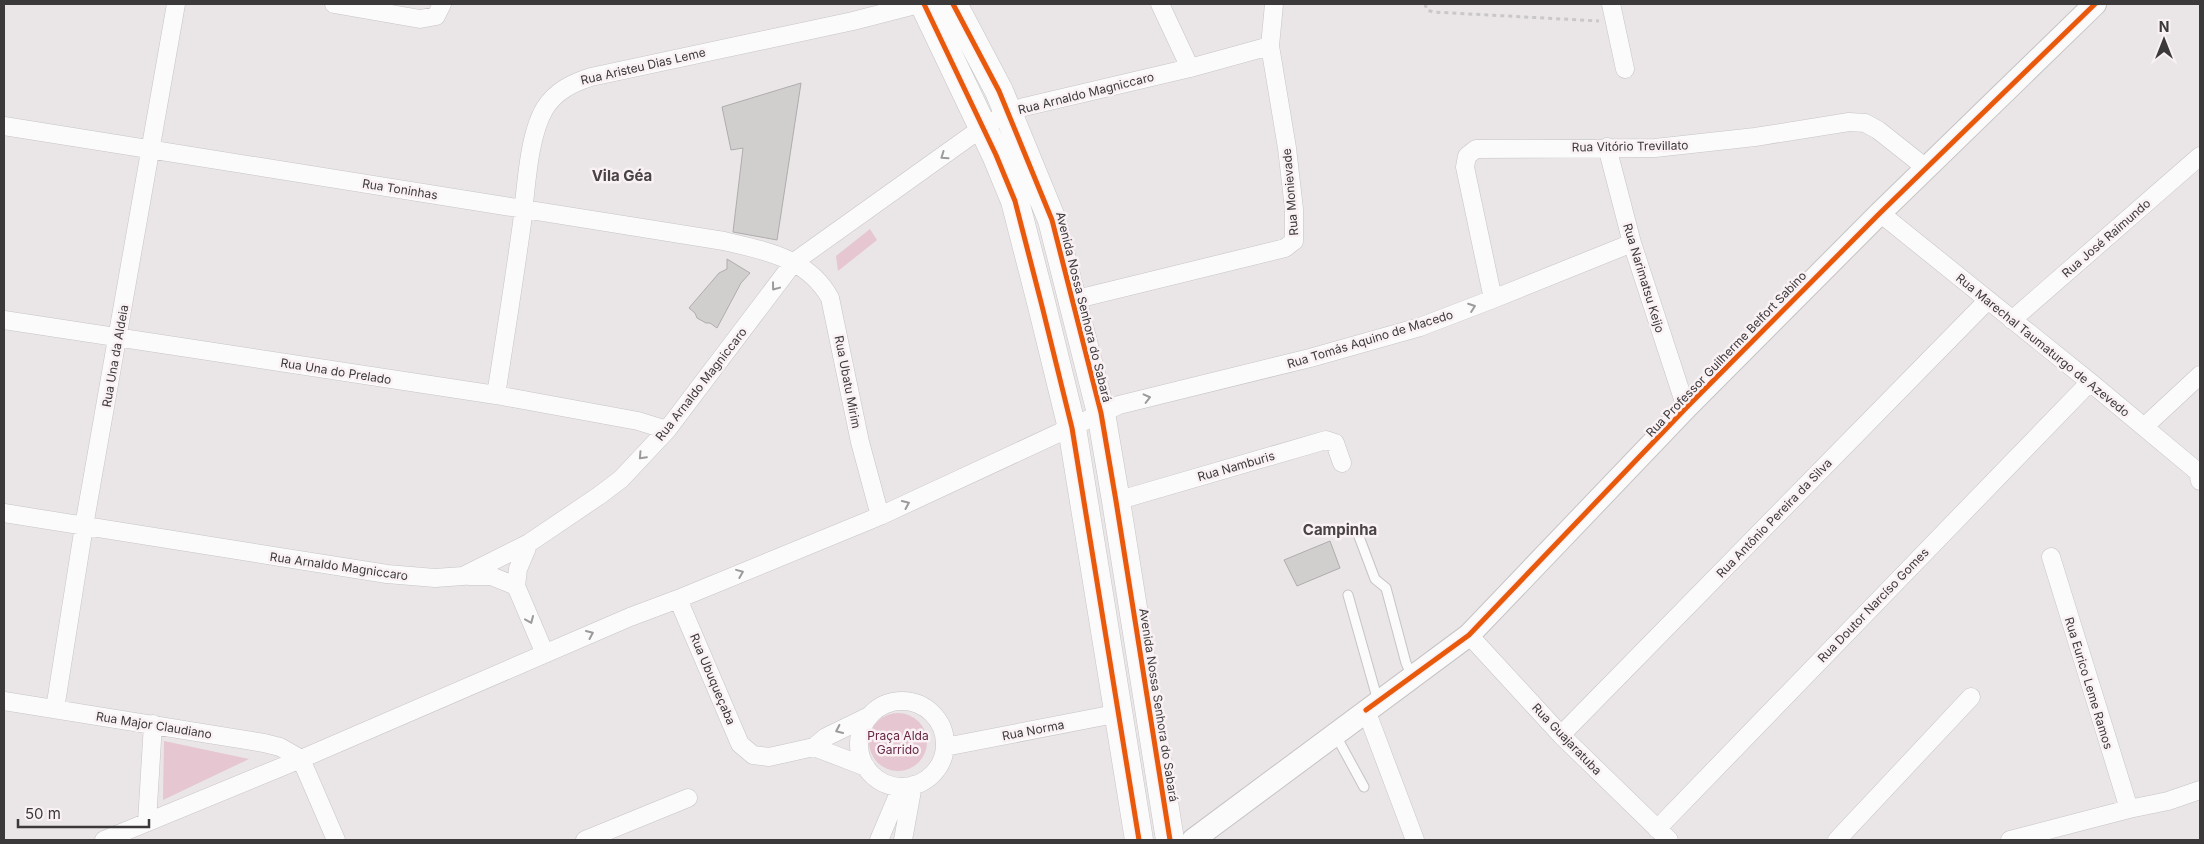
<svg xmlns="http://www.w3.org/2000/svg" width="2204" height="844" font-family="Inter,sans-serif">
<rect width="100%" height="100%" fill="#eae6e7"/>
<path fill="#e5c6d1" d="M870 229 877 240 838 271 836 256Z
M869 742a29 29 0 1 1 58 0a29 29 0 1 1-58 0Z
M164 741 249 759 163 800Z"/>
<path fill="#d1cece" stroke="#afacad" d="M801 83 777 240 733 232 743 148 731 150 722 107Z
M727 259 750 273 741 283 717 328 710 323H706L697 318 695 313 689 308 719 273 727 269Z
M1330 541 1340 568 1297 586 1284 560Z"/>
<g fill="none" stroke-linecap="round" stroke-linejoin="round">
<g stroke="#c7c4c5" stroke-width="11">
<path id="service" d="M1358 534 1375 579 1386 588 1406 663 1412 676
M1348 595 1378 701
M1335 734 1364 787"/>
</g>
<g stroke="#c7c4c5" stroke-width="19">
<path id="minor" d="M334 4 420 19 436 16 442 4
M1160 4 1190 68
M1611 4 1625 69
M4 126 724 241C766 251 808 258 830 298L860 442 880 516
M1607 147 1632 243 1686 408
M1880 213 2090 382 2198 472 2200 481
M1493 299 1465 167 1467 156 1476 149 1655 148 1755 137 1849 122 1865 123 1878 130 1926 168
M1073 300 1285 248 1294 241V209L1287 148 1270 46 1274 4
M4 320 496 395 638 421 667 430
M2012 320 2200 156
M496 395C505 338 514 281 522 223 526 190 528 136 545 108 556 91 572 83 591 77L853 21 919 4
M2144 427 2200 375
M1116 501 1326 440 1335 443 1342 463
M4 513 387 574 435 578 463 576 529 543 600 495 621 479 667 430 794 262 983 127 1009 112 1024 107 1190 68 1270 46
M529 543 518 569 516 586 545 654
M2051 557 2129 809
M469 576H491L516 586
M678 599 740 744 753 755 769 757 814 747 826 737 867 717
M1469 635 1561 735 1669 840
M4 701 264 743 280 747 301 759 336 840
M859 744a43 43 0 1 1 86 0a43 43 0 1 1-86 0Z
M55 709 84 526 176 4
M1366 710 1415 840
M1561 735 1987 301
M814 747 866 767
M945 747 1120 713
M147 822 153 724
M1657 829 2090 382
M104 840 301 759 630 617 678 599 880 516 1119 405 1310 358 1420 327 1493 299 1632 243
M585 840 688 798
M879 840 901 788
M903 840 913 785
M1837 840 1971 697
M2010 840 2129 809 2168 801 2200 790"/>
</g>
<g stroke="#c7c4c5" stroke-width="24">
<path id="tertiary" d="M1193 840 1469 635 1686 408 1880 213 2095 4"/>
</g>
<g stroke="#c7c4c5" stroke-width="29">
<path id="primary" d="M924 4 996 155 1015 201 1042 306 1072 428 1139 840
M953 4 999 91 1052 220 1101 413 1116 501 1170 840"/>
</g>
<path stroke="#c9c7c7" stroke-width="3" stroke-dasharray="4 4" stroke-linecap="butt" d="M1425 4 1427 10 1433 12 1599 21"/>
<use href="#service" stroke="#fcfbfb" stroke-width="9"/>
<use href="#minor" stroke="#fcfbfb" stroke-width="18"/>
<use href="#tertiary" stroke="#fcfbfb" stroke-width="22"/>
<use href="#primary" stroke="#fcfbfb" stroke-width="28"/>
<g stroke="#f9f1f4" stroke-width="8">
<path id="cycleway" d="M924 4 996 155 1015 201 1042 306 1072 428 1139 840
M953 4 999 91 1052 220 1101 413 1116 501 1170 840
M1366 710 1469 635 1686 408 1880 213 2095 4"/>
</g>
<use href="#cycleway" stroke="#e8590c" stroke-width="5"/>
</g>
<defs><path id="oneway-chevron" d="M-2-3.5L2.5 0L-2 3.5" fill="none" stroke-width="1.6" stroke-linecap="round" stroke-linejoin="round" transform="scale(1.25)"/></defs>
<g stroke="#9c9a9a">
<use href="#oneway-chevron" transform="translate(944 156) rotate(145)"/>
<use href="#oneway-chevron" transform="translate(775 287) rotate(127)"/>
<use href="#oneway-chevron" transform="translate(1472 307) rotate(-20)"/>
<use href="#oneway-chevron" transform="translate(1147 398) rotate(-14)"/>
<use href="#oneway-chevron" transform="translate(642 456) rotate(133)"/>
<use href="#oneway-chevron" transform="translate(906 504) rotate(-24)"/>
<use href="#oneway-chevron" transform="translate(740 573) rotate(-22)"/>
<use href="#oneway-chevron" transform="translate(530 620) rotate(67)"/>
<use href="#oneway-chevron" transform="translate(590 634) rotate(-24)"/>
<use href="#oneway-chevron" transform="translate(839 730) rotate(155)"/>
</g>
<g text-anchor="middle" dominant-baseline="central" stroke-width="5" stroke-linejoin="round" paint-order="stroke">
<g font-size="12" fill="#3c393a" stroke="#f9f1f4">
<text transform="translate(643 66) rotate(-13)">Rua Aristeu Dias Leme</text>
<text transform="translate(1086 93) rotate(-14)">Rua Arnaldo Magniccaro</text>
<text transform="translate(1630 146) rotate(-1)">Rua Vitório Trevillato</text>
<text transform="translate(400 189) rotate(9)">Rua Toninhas</text>
<text transform="translate(1290 192) rotate(-95)">Rua Monievade</text>
<text transform="translate(2106 238) rotate(-41)">Rua José Raimundo</text>
<text transform="translate(1644 278) rotate(73)">Rua Narimatsu Keijo</text>
<text transform="translate(1084 307) rotate(76)">Avenida Nossa Senhora do Sabará</text>
<text transform="translate(1370 339) rotate(-17)">Rua Tomás Aquino de Macedo</text>
<text transform="translate(2043 345) rotate(39)">Rua Marechal Taumaturgo de Azevedo</text>
<text transform="translate(1726 354) rotate(-46)">Rua Professor Guilherme Belfort Sabino</text>
<text transform="translate(115 356) rotate(-80)">Rua Una da Aldeia</text>
<text transform="translate(336 371) rotate(9)">Rua Una do Prelado</text>
<text transform="translate(848 382) rotate(79)">Rua Ubatu Mirim</text>
<text transform="translate(701 384) rotate(-52)">Rua Arnaldo Magniccaro</text>
<text transform="translate(1236 466) rotate(-16)">Rua Namburis</text>
<text transform="translate(1774 518) rotate(-46)">Rua Antônio Pereira da Silva</text>
<text transform="translate(339 566) rotate(8)">Rua Arnaldo Magniccaro</text>
<text transform="translate(1873 605) rotate(-46)">Rua Doutor Narcíso Gomes</text>
<text transform="translate(713 679) rotate(67)">Rua Ubuqueçaba</text>
<text transform="translate(2089 683) rotate(73)">Rua Eurico Leme Ramos</text>
<text transform="translate(1159 705) rotate(81)">Avenida Nossa Senhora do Sabará</text>
<text transform="translate(154 725) rotate(9)">Rua Major Claudiano</text>
<text transform="translate(1033 730) rotate(-11)">Rua Norma</text>
<text transform="translate(1567 739) rotate(46)">Rua Guajaratuba</text>
</g>
<g font-size="12" fill="#652542" stroke="#f9f1f4">
<text x="898" y="735">Praça Alda<tspan x="898" dy="14">Garrido</tspan></text>
</g>
<g font-size="15" font-weight="bold" fill="#494345" stroke="#f9f1f4">
<text x="622" y="175">Vila Géa</text>
<text x="1340" y="529">Campinha</text>
</g>
</g>
<rect width="2204" height="844" fill="none" stroke="#3c393a" stroke-width="10"/>
<g transform="translate(2164 40)" stroke="#f9f1f4" stroke-width="4" paint-order="stroke">
<path d="M0-4L9 19L0 12L-9 19Z" fill="#3c393a"/>
<text y="-8" font-size="14" font-weight="bold" text-anchor="middle" fill="#3c393a">N</text>
</g>
<path d="M18 819v8h131v-8" fill="none" stroke="#3c393a" stroke-width="2.5"/>
<text x="25" y="819" font-size="15" fill="#3c393a" stroke="#f9f1f4" stroke-width="4" paint-order="stroke">50 m</text>
</svg>
